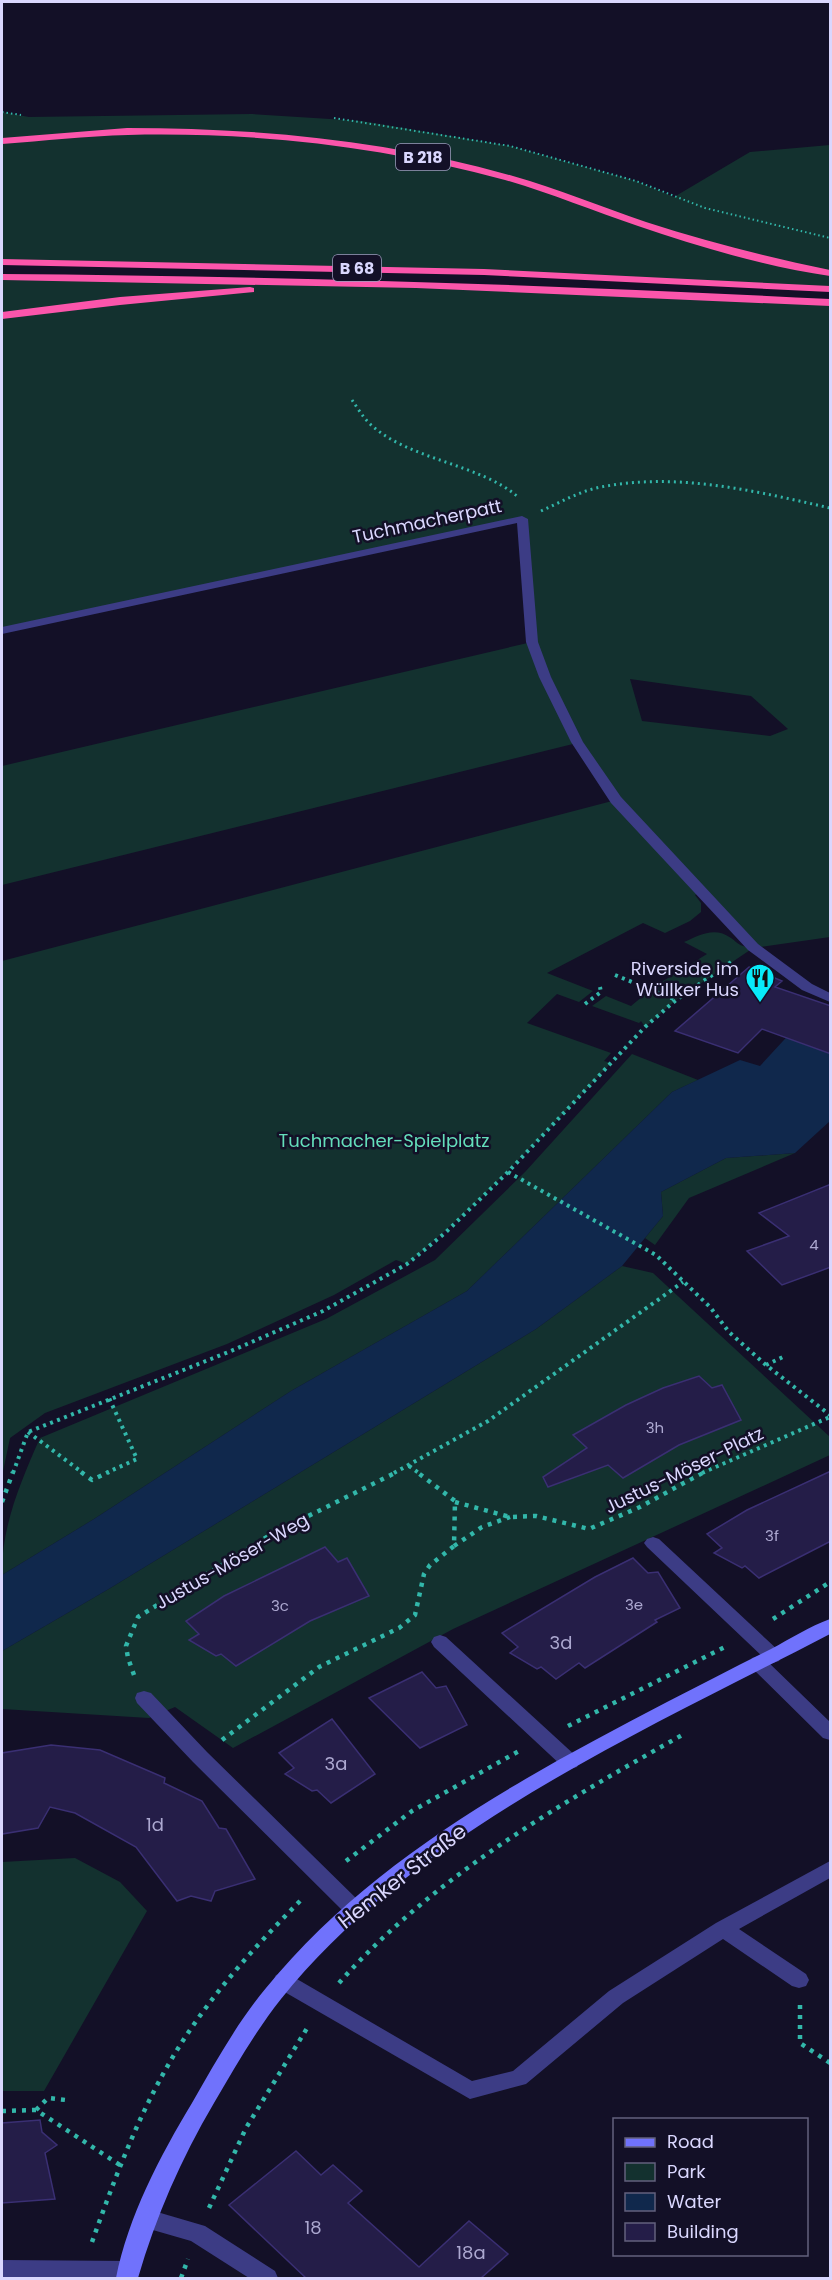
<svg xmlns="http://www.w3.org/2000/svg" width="832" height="2280" font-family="Poppins,sans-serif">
<rect width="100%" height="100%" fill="#131027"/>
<path fill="#13312f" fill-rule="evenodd" d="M2 112 29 117 252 114 362 121 510 146 636 181 674 197 750 152 830 145V289C554 274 278 265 2 262Z
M2 277C278 280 554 288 830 303V937L753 948 676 1000 645 1027 641 1021 639 1023 592 1006 606 996 631 1006 655 986 707 954 684 942C699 935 715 926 731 938 739 944 740 947 752 947L702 891 695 895 701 903V912L690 921 665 933 643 923 547 973 593 991 579 1002 557 994 527 1023 611 1053 604 1061 611 1063C545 1133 480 1203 407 1264L396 1260 334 1295 227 1344 45 1413 10 1438 2 1476V961L616 800 577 743 2 885V766L532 642 521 519 2 631ZM630 679 751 696 788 729 770 736 642 721Z
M632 1054 698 1080 672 1092 467 1291 291 1391 94 1519 2 1575C1 1527 21 1481 40 1438L326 1319 435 1260 525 1172Z
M795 1153 689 1198 655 1245 645 1238 663 1216 661 1192 726 1158Z
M622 1266 653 1273 830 1437V1455L453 1629 233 1748 175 1707 149 1718 2 1709V1651L107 1590 536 1329Z
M75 1858 120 1882 147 1911 44 2091H2V1862Z"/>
<path fill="#10284c" d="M819 1002 830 1006 827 1052 830 1054V1121L795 1153 726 1158 661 1192 663 1216 622 1266 536 1329 107 1590 2 1651V1575L94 1519 291 1391 467 1291 672 1092 740 1060 760 1066Z"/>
<path fill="#241d48" stroke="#3a2f73" stroke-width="1.5" d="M749 967 782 981 775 987 831 1006V1054L762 1029 738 1053 675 1031Z
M831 1184V1267L782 1285 747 1251 789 1236 759 1213Z
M699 1376 712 1388 722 1385 741 1420 679 1445 623 1478 608 1465 548 1487 543 1477 587 1448 573 1435 626 1405 663 1388Z
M831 1471V1541L759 1578 745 1566 742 1568 714 1553 722 1548 707 1534 747 1510Z
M325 1547 338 1562 347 1558 369 1596 310 1621 236 1666 221 1654 216 1656 189 1640 199 1634 186 1621 224 1596Z
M633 1558 648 1573 658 1572 680 1608 655 1620 657 1622 585 1668 579 1663 556 1679 541 1667 537 1669 510 1653 518 1647 502 1633 595 1577Z
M422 1672 436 1688 446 1686 467 1725 420 1748 369 1698Z
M332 1719 375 1774 331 1803 317 1790 312 1791 285 1774 294 1768 279 1753Z
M51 1745 100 1750 165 1778 164 1783 202 1801 219 1828 226 1829 255 1879 215 1891 211 1901 191 1896 177 1901 136 1847 75 1813 50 1807 38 1828 2 1834V1753Z
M40 2120 42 2132 57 2145 45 2153 55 2199 2 2203V2123Z
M296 2151 321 2175 333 2165 362 2191 348 2203 419 2267 469 2221 508 2254 481 2278H306L229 2205Z"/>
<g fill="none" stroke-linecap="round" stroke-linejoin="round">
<path stroke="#32b7aa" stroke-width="2" stroke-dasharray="1.5 3" stroke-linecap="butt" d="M2 112 21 115
M334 118 510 146 636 181 705 208 830 238"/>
<path stroke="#32b7aa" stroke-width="3" stroke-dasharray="2 4" stroke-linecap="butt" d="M352 400C357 407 362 416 369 423 407 460 479 463 518 497
M541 511C561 502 580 491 601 487 677 472 756 491 830 508"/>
<path stroke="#32b7aa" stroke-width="4" stroke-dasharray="3 4.5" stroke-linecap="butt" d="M615 975 676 1000
M585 1004 601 992 600 987
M508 1172 656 1255 710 1307 729 1332 766 1365 830 1415
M766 1365 785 1356
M28 1432 83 1473
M409 1466 419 1473
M13 1473 28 1432 231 1351 323 1311 407 1264 445 1233 508 1172 645 1027 676 1000 734 960
M106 1473 137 1459 109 1398
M394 1473 488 1421 683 1282
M702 1473 830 1417"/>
<path stroke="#32b7aa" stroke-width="4.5" stroke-dasharray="4 6" stroke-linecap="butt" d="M81 1472 92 1480 109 1472
M2 1502 13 1472
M455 1502 510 1517 536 1516 589 1529 640 1507 704 1472
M454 1546 482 1527 510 1517
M773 1619 830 1582
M134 1675 128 1658 126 1646 138 1617 270 1535 397 1472
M568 1726 725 1647
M222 1740 319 1667 399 1628 415 1615 424 1574 430 1565 454 1546 455 1501 417 1472
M346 1861 412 1811 519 1751
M339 1983C433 1877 561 1803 684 1734
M800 2005V2043L830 2063
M36 2110 48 2098 66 2100
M2 2111 36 2110 120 2165
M209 2208 246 2128 309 2025
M92 2242C117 2172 143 2102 184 2039 218 1987 260 1941 304 1897
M181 2278 188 2259"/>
<path fill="#3c3c85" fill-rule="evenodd" d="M653 1537 659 1539 779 1651 782 1656 779 1661 773 1663 767 1661 830 1722V1740L823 1738 752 1668 749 1663 752 1658 758 1656 764 1658 647 1547 644 1543 647 1539Z
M440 1635 446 1637 577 1757 579 1762 577 1767 570 1769 563 1767 434 1647 431 1642 434 1637Z
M144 1691 151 1693 207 1752 362 1904 365 1910 362 1916 355 1918 348 1916 193 1762 137 1703 135 1698 137 1693Z
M830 1861V1878L739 1929 806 1974 809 1980 806 1986 799 1988 792 1986 723 1939 623 2003 526 2084 470 2099 276 1987 273 1981 276 1975 283 1973 290 1975 472 2081 513 2071 609 1991 716 1923Z
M147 2209 205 2226 275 2271 278 2278H249L191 2241 139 2226 136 2219 139 2212Z
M2 2260 129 2261 137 2264 140 2271 135 2278H2Z"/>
<path fill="#3c3c85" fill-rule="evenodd" d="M522 516 528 519 538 642 551 677 583 742 621 797 758 944 812 984 830 993V1002L802 990 748 950 611 803 571 742 539 677 526 642 517 523 2 634V627Z"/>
<path fill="#7072fc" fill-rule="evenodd" d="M830 1619V1634C642 1732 417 1830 281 1999 255 2032 235 2067 214 2103 181 2159 156 2216 138 2278H116C128 2217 160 2156 192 2103 215 2063 237 2023 266 1988 371 1859 523 1777 667 1702 702 1684 737 1666 771 1649 790 1639 810 1626 830 1619Z"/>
<path fill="#fb55ab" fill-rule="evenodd" d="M127 128C258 128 387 140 513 176 558 189 602 207 646 222 707 242 768 257 830 270V276C766 267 700 247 638 226 593 211 550 193 505 180 382 146 255 132 128 135 86 136 44 141 2 144V138Z
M2 259 484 269 830 286V292L484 275 2 265Z
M2 274C278 276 554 285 830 299V306L416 288 2 280Z
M250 287 254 288V292L120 305 2 319V312L120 297Z"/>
</g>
<defs>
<g id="restaurant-pin" transform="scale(1.5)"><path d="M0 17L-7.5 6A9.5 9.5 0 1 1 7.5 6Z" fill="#08eaf9" stroke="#131027"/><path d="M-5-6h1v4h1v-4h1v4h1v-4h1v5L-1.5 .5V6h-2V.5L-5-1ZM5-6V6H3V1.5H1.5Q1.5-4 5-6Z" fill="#111"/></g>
</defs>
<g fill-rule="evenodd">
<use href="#restaurant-pin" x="760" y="978"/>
</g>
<g text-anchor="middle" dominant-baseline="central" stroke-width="5" stroke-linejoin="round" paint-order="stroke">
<g font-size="15" fill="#aca8d0">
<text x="814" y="1244">4</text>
<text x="655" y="1427">3h</text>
<text x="772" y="1535">3f</text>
<text x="634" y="1604">3e</text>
<text x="280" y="1605">3c</text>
</g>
<g fill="#131027" stroke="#9e9bbe" stroke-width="1.5">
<rect x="396" y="144" width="54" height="26" rx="4.5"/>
<rect x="333" y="255" width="48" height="26" rx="4.5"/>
</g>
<g font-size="16" font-weight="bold" fill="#dad7fe">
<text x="423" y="157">B 218</text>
<text x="357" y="268">B 68</text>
</g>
<g font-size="18" fill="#dad7fe" stroke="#131027">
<text transform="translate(427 521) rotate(-12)">Tuchmacherpatt</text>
<text transform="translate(684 1470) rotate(-26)">Justus-Möser-Platz</text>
<text transform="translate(232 1561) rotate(-30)">Justus-Möser-Weg</text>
</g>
<g font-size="18" fill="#dad7fe" stroke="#131027" text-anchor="end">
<text x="739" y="968">Riverside im<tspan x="739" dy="21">Wüllker Hus</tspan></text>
</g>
<g font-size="18" fill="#64debb" stroke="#131027">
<text x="384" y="1140">Tuchmacher-Spielplatz</text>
</g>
<g font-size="18" fill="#aca8d0">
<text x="561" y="1642">3d</text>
<text x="336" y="1763">3a</text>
<text x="155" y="1824">1d</text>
<text x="313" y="2227">18</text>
<text x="471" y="2252">18a</text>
</g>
<g font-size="21" fill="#dad7fe" stroke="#131027">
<text transform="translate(402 1876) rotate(-38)">Hemker Straße</text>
</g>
</g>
<rect width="832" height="2280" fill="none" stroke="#dad7fe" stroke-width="6"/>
<rect x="613" y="2118" width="195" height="138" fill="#131027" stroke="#63607d" stroke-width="1.5"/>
<rect x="625" y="2138" width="30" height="9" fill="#7072fc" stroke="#63607d" stroke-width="1.5"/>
<text x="667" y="2148" font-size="18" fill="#dad7fe">Road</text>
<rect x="625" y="2163" width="30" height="18" fill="#13312f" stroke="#63607d" stroke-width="1.5"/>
<text x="667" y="2178" font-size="18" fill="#dad7fe">Park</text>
<rect x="625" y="2193" width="30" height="18" fill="#10284c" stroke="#63607d" stroke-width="1.5"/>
<text x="667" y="2208" font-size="18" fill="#dad7fe">Water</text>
<rect x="625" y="2223" width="30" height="18" fill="#241d48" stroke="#63607d" stroke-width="1.5"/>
<text x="667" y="2238" font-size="18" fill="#dad7fe">Building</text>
</svg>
